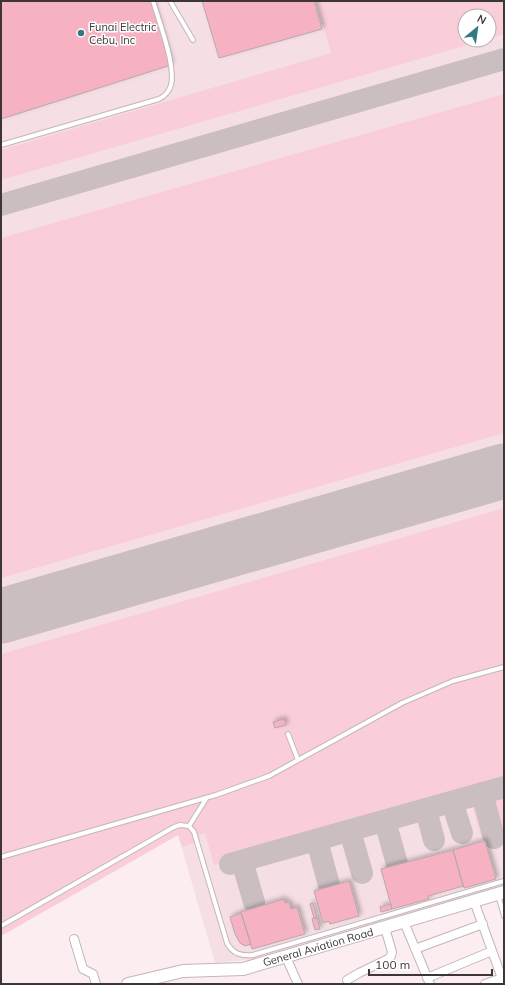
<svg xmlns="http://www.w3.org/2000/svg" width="505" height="985" font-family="Mulish,sans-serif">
<defs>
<filter id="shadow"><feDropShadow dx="2.5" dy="-2.5" stdDeviation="2" flood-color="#0004"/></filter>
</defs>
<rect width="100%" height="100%" fill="#fbedf0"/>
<path fill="#f6dfe4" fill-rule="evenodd" d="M1 1H316L331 53 504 3V887L256 959 215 963 178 835 1 936ZM465 16H489V40H465Z"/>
<path fill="#f9ced8" d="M316 1H504V34L489 39V16H465V40H485L1 180V150L331 53Z
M504 94V433L1 578V238Z
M504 508V782L214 865 205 833 199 835 200 841 182 847 178 835 1 936V654Z
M504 796V839L503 837 497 839 486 801Z
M480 802 487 827 482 839 472 805Z"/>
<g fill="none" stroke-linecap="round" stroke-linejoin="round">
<path stroke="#cabec0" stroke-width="22" d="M1 205 504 59
M482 793 494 838
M452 802 462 833
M426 810 434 840
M385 821 397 864
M350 831 362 873
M317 841 329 885
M242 861 254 902
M230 864 504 787"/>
<path stroke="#cabec0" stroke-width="55" d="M1 616 504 471"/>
</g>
<path fill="#f6b2c3" stroke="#b6a9ac" filter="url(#shadow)" d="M1 1H152L171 65 1 119Z
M202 1H314L322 29 219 58Z
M284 719 286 725 275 728 273 722Z
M483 841H485L496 879 464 888 453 850Z
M453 850 463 886 428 896 429 899 392 909 381 869Z
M349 881 359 916 330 924 329 921 323 923 314 891Z
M284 899 285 903 289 902 291 909 297 907 305 934 252 949 241 912Z
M313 903 317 918H314L310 904Z
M391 904 392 909 381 912 380 907Z
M241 913 251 944 245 946 240 943 235 934 230 917Z
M314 918H317L320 929 315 930 312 919Z"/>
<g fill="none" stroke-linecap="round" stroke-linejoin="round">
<g stroke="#c3b6b9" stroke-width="6">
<path id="lane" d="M170 1 193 40
M1 145 159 99C165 96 169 92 171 85 176 66 159 21 153 1
M288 734 298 760
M189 826 206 799
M1 857 216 795 269 776 402 703 453 681 504 667
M498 895 504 916
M1 926 174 827 180 825 189 826 194 832 227 943C233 954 241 956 253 955L504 881"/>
</g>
<g stroke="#c3b6b9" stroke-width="10">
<path id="street" d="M474 901 504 984
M404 922 430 984
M74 939 83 969 93 974 96 984
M415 949 483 924
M286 957 298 984
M427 978 492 951
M347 980 359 973 388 959 391 956 392 952 385 928
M485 984 502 978"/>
</g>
<g stroke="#c3b6b9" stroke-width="14">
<path id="secondary" d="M128 984 183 971 243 969 504 892"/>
</g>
<use href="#lane" stroke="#fff" stroke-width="4"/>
<use href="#street" stroke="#fff" stroke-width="8"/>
<use href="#secondary" stroke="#fff" stroke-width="12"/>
</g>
<circle fill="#337886" stroke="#fff" stroke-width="1.5" cx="81" cy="33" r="4"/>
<g text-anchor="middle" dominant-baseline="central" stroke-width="3" stroke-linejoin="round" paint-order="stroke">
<g font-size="11" fill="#3c3637" stroke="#fff" text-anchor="start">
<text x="89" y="27">Funai Electric<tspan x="89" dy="13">Cebu, Inc</tspan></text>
</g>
<g font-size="11" fill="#3c3637" stroke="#fff">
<text transform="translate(318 947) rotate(-16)">General Aviation Road</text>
</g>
</g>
<rect width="505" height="985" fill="none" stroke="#3c3637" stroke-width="4"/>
<g transform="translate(477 28) rotate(29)"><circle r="19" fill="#ffffff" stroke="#b1afaf"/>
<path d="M0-3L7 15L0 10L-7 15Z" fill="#337886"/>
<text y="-6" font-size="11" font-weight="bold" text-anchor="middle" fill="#3c3637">N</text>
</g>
<path d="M369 969v6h123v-6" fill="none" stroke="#3c3637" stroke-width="2"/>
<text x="375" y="969" font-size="12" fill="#3c3637" stroke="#ffffff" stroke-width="3" paint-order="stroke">100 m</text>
</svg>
